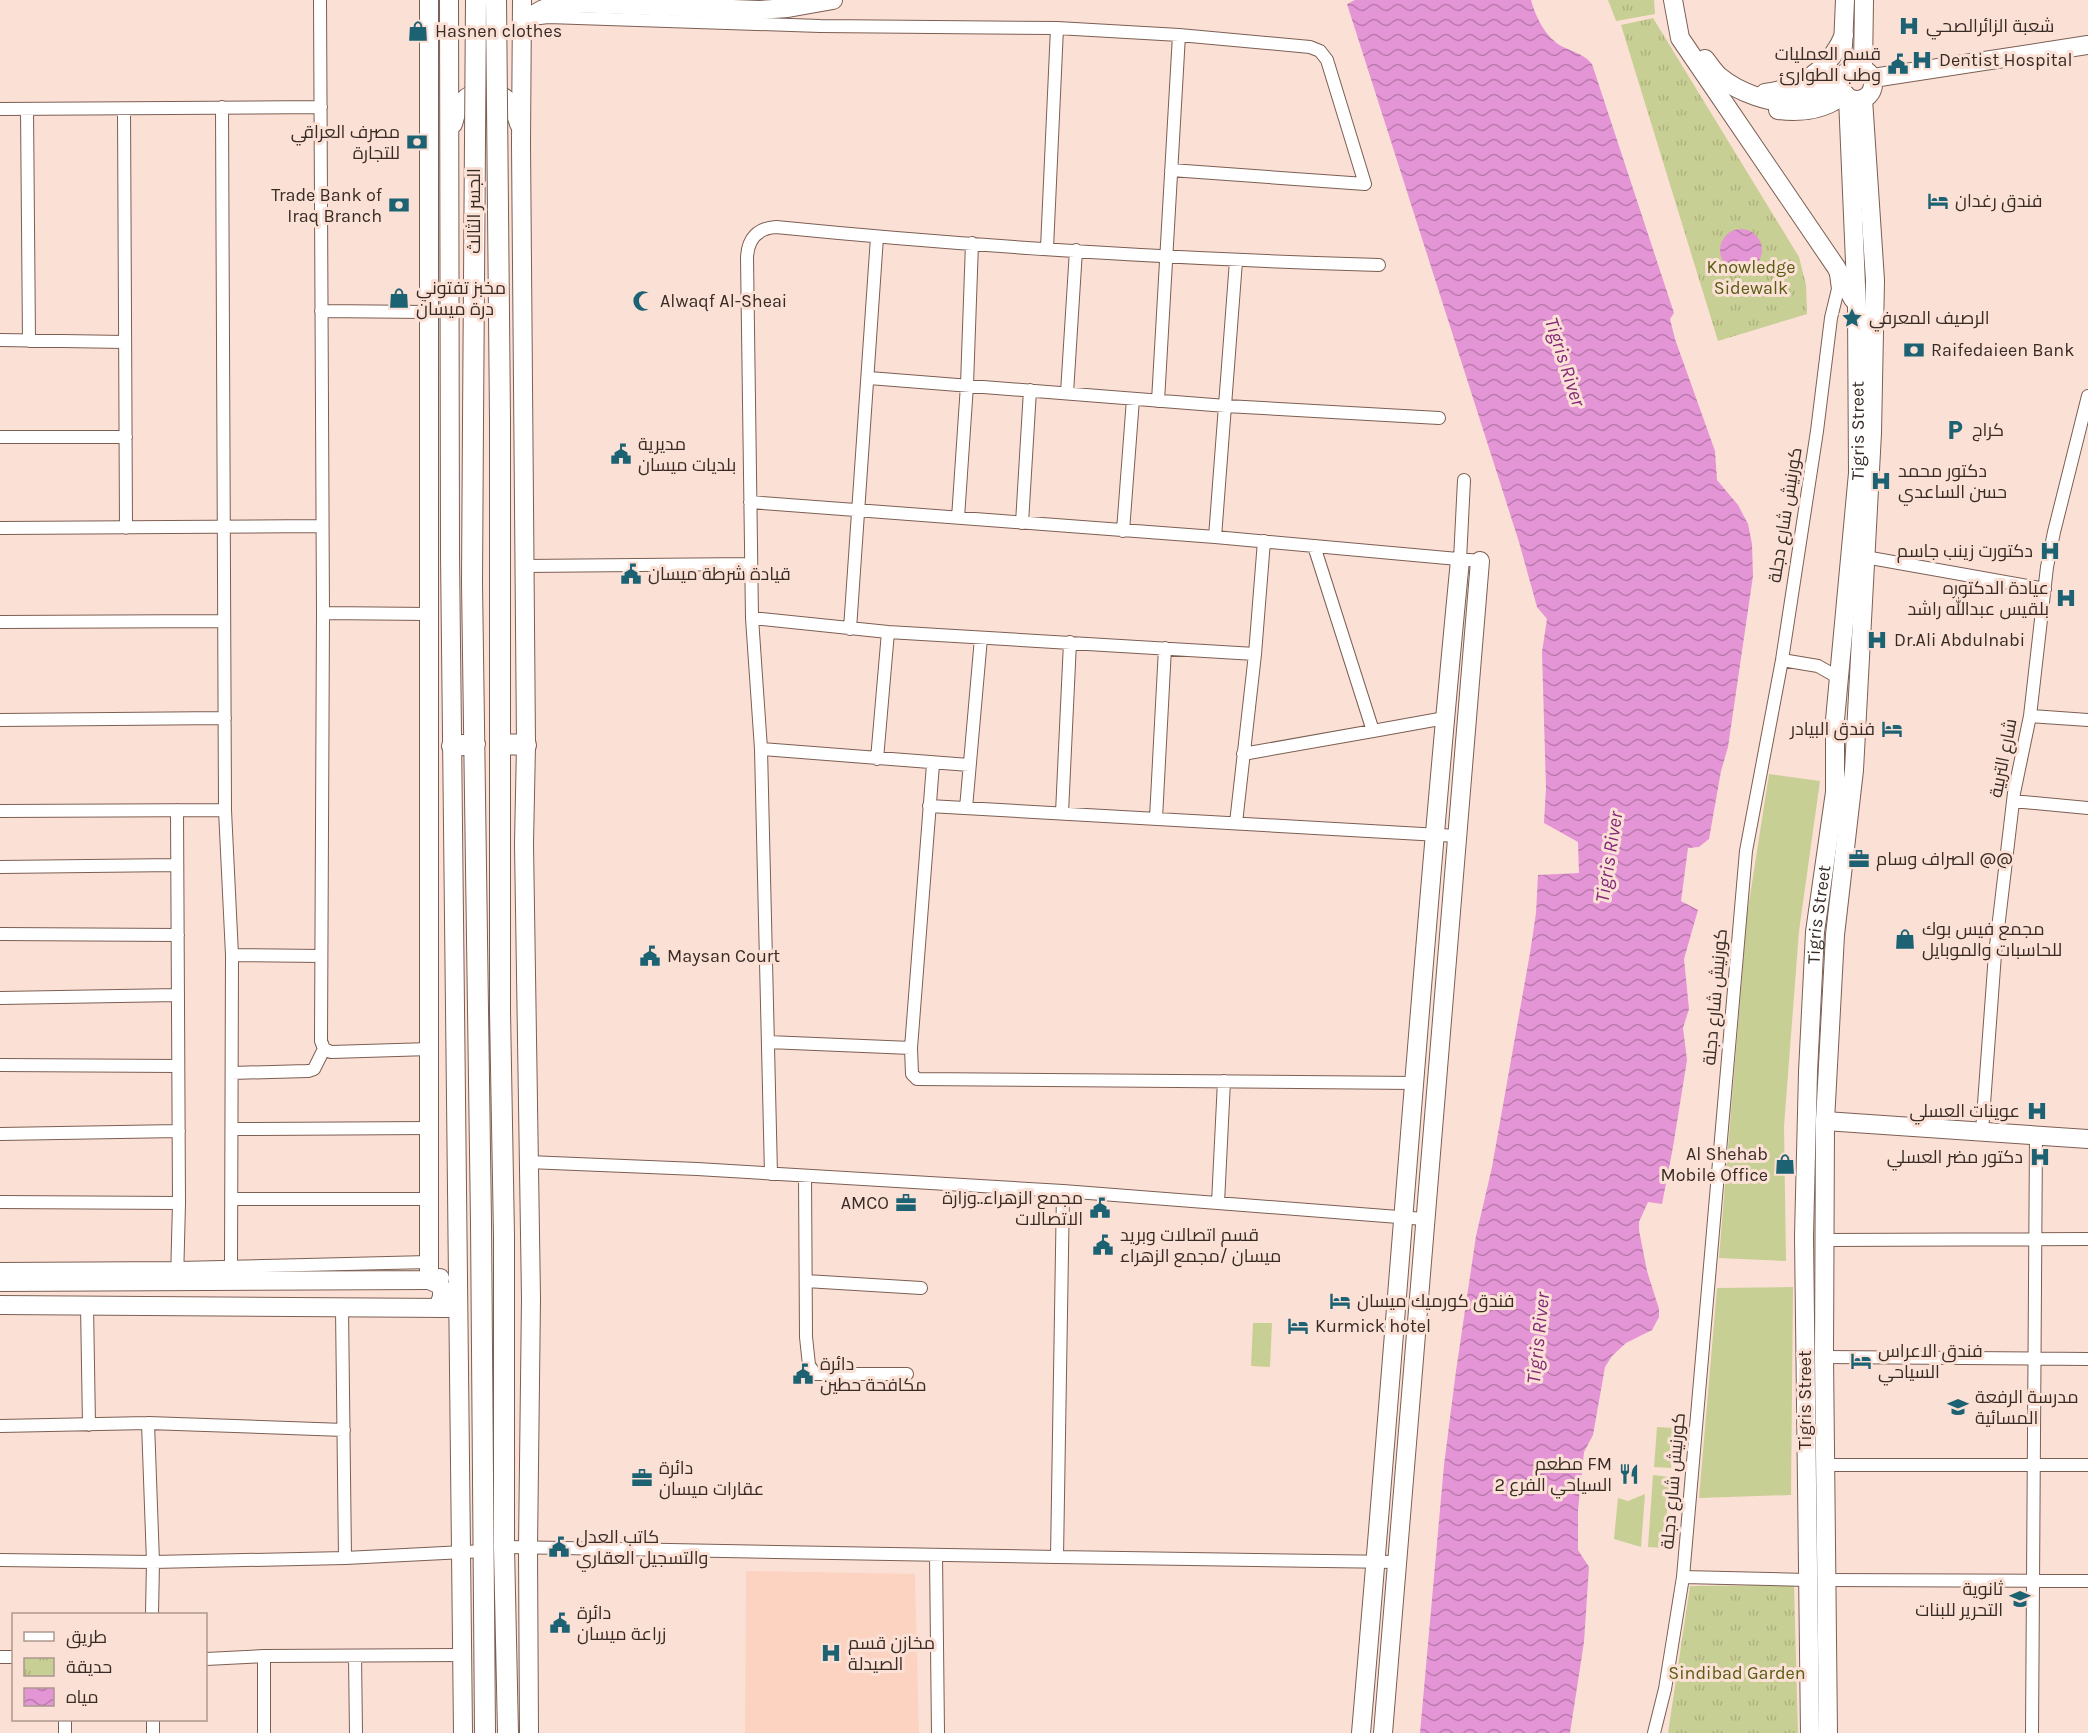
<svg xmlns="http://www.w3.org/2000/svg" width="2088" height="1733" font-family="Karla,Cairo,sans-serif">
<defs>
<pattern id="park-tufts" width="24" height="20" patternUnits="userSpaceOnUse" patternTransform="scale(1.5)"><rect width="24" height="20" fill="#c8cf94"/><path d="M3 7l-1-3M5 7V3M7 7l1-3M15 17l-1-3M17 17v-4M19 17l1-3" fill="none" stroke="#adb27f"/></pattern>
<pattern id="water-waves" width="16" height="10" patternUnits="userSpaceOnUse" patternTransform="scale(1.5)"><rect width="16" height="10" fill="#e495d5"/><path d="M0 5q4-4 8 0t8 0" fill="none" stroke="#ba7aad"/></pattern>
</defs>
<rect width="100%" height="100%" fill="#fbe0d5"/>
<path fill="#fcd2c1" d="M746 1571 915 1574 919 1733H745Z"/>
<path fill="#c8cf94" d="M1769 774 1820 781 1799 931 1784 1126 1786 1261 1719 1258 1747 915Z
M1793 1287 1791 1495 1699 1498 1717 1288Z
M1253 1323H1272L1270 1367 1251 1366Z
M1657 1427 1674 1428 1671 1468 1654 1467Z
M1653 1475 1670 1477 1664 1548 1648 1547Z
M1645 1494 1641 1547 1614 1539 1618 1498 1628 1501Z"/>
<path fill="url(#park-tufts)" d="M1608 0H1654L1655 14 1616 21Z
M1653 18 1799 257 1806 285 1807 314 1718 341 1621 25Z
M1794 1585 1798 1733H1668L1690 1586Z"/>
<path fill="url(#water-waves)" d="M1355 0H1531C1536 18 1546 38 1563 47 1574 52 1585 55 1592 64L1674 313 1670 319 1675 339 1715 451 1717 480 1738 505 1748 524 1752 544 1753 576 1728 747 1721 771 1709 839 1699 847 1688 848 1681 901 1698 910 1684 959 1689 1009 1683 1028 1687 1060 1673 1147 1662 1204 1648 1202 1639 1222V1230L1647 1271 1659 1309V1317L1652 1330 1626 1343 1612 1356 1605 1367 1593 1435 1584 1452 1578 1510V1550L1589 1567 1584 1642 1570 1733H1420L1444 1465 1456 1371 1476 1236 1492 1167 1530 953 1536 913 1538 875 1579 873 1578 842 1544 823 1546 788 1542 652 1547 619 1537 607 1519 542 1347 4Z
M1720 250a21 21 0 1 1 42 0a21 21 0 1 1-42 0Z"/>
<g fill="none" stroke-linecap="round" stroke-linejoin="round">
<g stroke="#7c5f53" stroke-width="14">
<path id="street" d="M320 0 323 613 321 1041 324 1049 331 1052 430 1049
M532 19 548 17 820 26 1057 28 1179 35 1310 47 1320 51 1327 60 1365 184 1171 170
M222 107 225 810 232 955 231 1267
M0 109 321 107
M27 109 29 341
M124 109 126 528
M1047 248 1057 28
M321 311 428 312
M0 340 125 342
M869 378 1226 406 1439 418
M1067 393 1076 250
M1158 401 1179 35
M0 437H126
M750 502 1215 537 1480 561
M958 518 967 385 972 243
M1022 523 1030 390
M0 528 322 526
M1123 531 1133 399
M1215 537 1236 261
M1314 546 1373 731 1445 718
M1865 557 2045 589
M1460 560 1464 480
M524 566 751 564
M323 613 429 614
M752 618 888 632 1255 654
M0 622 224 621
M850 629 877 237
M1782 660 1818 666 1839 678
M2030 716 2088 720
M0 720 225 718
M761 749 969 765
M1243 754 1373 731
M877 759 888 632
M933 764 911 1048 912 1074 917 1079 1415 1083
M2013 801 2088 808
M929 806 1457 836
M966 808 981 638
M177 810 179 1203 177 1281
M0 811 225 810
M1062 813 1070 642
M1156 818 1165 648
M1236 823 1255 654 1264 541
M0 867 177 865
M0 934 178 935
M232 955 321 956
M0 998 178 995
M768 1042 911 1048
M0 1065 178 1066
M232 1073 308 1071 314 1069 324 1049
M233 1129 431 1128
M1982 1131 1995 954 2014 793 2030 716 2047 567 2054 532 2088 396
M0 1134 179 1131
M528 1162 697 1169 1063 1191 1424 1219
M771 1174 761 749 752 618 747 257C748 238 758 228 776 227 977 247 1178 259 1379 265
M805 1176 806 1337 809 1365 815 1374H907
M1063 1191 1057 1557 1397 1562
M232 1199H430
M0 1202 179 1203
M1218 1203 1224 1081
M1825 1240 2088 1239
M0 1269 178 1268 429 1262
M806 1281 921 1288
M87 1305 89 1425
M342 1308 345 1558
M1824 1357 2088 1359
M148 1423 153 1562 152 1614
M0 1426 148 1423 344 1430
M1825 1465H2088
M504 1547 1057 1557
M936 1555 938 1733
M0 1560 153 1562 345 1558 484 1551
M1683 1577 1807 1580
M1825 1580 2088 1581
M264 1656V1733
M355 1656 356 1733
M0 1657H14
M206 1659 264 1656 462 1655
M65 1720V1733
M153 1720V1733
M1654 1733 1665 1689 1683 1577 1746 851 1782 660 1817 431 1831 318 1838 289 1836 274
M2032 1733 2036 1135"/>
</g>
<g stroke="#7c5f53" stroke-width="20">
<g id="secondary">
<path d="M429 0V1280L440 1285C444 1294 442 1299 437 1308"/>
<path d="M449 0 450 554 463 1733"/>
<path d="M522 0 521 144 526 745 524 844 531 1298 528 1548 529 1733"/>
<path d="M1673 0 1680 38 1836 267 1853 299"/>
<path d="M522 30C534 7 550 6 573 3L759 10 788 8 833 0"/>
<path d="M1843 46 1845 0"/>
<path d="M1705 59C1710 65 1714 72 1720 77 1737 91 1772 106 1794 100 1810 96 1826 87 1841 80"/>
<circle cx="1857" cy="84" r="16"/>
<path d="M1863 68 1864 0"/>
<path d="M1873 78 2088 45"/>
<path d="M1765 93C1802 88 1829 70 1844 35"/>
<path d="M1778 110C1803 113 1825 110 1845 94"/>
<path d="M453 124C455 116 459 104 466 98 470 95 478 92 484 92 505 91 514 105 519 124"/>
<path d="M1825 1121 2088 1139"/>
<path d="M0 1282 429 1280 440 1278"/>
<path d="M0 1305 448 1308"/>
<path d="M1361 1733C1395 1342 1422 950 1460 560"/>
<path d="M1383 1733 1480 561"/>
<path id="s1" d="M1810 1733 1804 1236 1808 1072 1815 932 1835 792V720L1858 473 1857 309 1848 98"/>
<path d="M1828 1733 1824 1357 1825 1121 1835 935 1854 770 1872 433 1875 280 1863 99"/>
</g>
</g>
<g stroke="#7c5f53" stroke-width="22">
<path id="primary" d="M500 419V1011L504 1236V1547L508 1733
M473 422 472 583 481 1222 485 1733
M501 744 526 745
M452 746 475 744"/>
</g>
<use href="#street" stroke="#fff" stroke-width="12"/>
<use href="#secondary" stroke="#fff" stroke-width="18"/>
<use href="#primary" stroke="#fff" stroke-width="20"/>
<g stroke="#7c5f53" stroke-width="22" stroke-linecap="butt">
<path id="primary-bridge" d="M496 0 500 419
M473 422 476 0"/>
</g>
<use href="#primary-bridge" stroke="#fff" stroke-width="20"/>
</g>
<defs>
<g id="hospital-bare" transform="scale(1.62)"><path d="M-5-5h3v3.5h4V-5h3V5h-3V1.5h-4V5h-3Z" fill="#1c6273" stroke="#fbe0d5" stroke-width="2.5" paint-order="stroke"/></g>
<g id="shop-bare" transform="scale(1.62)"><path d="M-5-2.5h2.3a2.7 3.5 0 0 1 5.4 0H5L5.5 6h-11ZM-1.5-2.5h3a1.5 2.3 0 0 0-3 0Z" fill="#1c6273" stroke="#fbe0d5" stroke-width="2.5" paint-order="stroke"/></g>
<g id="civic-bare" transform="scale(1.62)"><path d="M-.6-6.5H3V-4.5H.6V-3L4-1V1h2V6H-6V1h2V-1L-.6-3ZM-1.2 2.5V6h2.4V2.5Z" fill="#1c6273" stroke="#fbe0d5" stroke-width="2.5" paint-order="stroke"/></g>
<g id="bank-bare" transform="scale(1.62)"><path d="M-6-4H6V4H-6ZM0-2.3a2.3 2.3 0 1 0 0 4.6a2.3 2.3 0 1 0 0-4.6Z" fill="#1c6273" stroke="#fbe0d5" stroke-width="2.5" paint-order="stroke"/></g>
<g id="hotel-bare" transform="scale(1.62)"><path d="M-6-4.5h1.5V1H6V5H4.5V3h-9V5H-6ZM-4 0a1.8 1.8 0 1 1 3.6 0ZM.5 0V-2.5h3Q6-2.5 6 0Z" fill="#1c6273" stroke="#fbe0d5" stroke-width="2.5" paint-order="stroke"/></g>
<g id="mosque-bare" transform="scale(1.62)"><path d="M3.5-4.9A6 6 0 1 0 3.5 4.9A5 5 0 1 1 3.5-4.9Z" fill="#1c6273" stroke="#fbe0d5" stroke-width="2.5" paint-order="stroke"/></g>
<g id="sight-bare" transform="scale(1.62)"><path d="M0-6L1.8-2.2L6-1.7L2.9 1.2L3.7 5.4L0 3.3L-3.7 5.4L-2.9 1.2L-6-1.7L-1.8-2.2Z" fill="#1c6273" stroke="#fbe0d5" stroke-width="2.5" paint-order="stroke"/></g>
<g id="parking-bare" transform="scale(1.62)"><path d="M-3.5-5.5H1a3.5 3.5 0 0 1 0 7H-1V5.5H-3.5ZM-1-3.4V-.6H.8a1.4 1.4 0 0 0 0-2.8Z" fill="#1c6273" stroke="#fbe0d5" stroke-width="2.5" paint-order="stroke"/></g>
<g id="office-bare" transform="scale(1.62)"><path d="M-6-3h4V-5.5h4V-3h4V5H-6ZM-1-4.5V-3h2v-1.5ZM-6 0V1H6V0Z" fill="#1c6273" stroke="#fbe0d5" stroke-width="2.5" paint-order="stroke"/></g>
<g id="school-bare" transform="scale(1.62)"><path d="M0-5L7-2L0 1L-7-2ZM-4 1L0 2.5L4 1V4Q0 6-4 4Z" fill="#1c6273" stroke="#fbe0d5" stroke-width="2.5" paint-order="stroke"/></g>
<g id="restaurant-bare" transform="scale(1.62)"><path d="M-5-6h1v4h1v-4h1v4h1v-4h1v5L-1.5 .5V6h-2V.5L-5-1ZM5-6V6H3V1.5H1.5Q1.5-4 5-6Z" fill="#1c6273" stroke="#fbe0d5" stroke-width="2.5" paint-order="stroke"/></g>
</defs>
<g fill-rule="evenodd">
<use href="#hospital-bare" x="1909" y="26"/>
<use href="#shop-bare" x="418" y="31"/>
<use href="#hospital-bare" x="1922" y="60"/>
<use href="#civic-bare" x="1898" y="64"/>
<use href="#bank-bare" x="417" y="142"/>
<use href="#hotel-bare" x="1938" y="201"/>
<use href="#bank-bare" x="399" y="205"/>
<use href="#shop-bare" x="399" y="298"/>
<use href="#mosque-bare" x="643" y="301"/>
<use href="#sight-bare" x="1852" y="318"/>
<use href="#bank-bare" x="1914" y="350"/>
<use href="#parking-bare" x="1955" y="430"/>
<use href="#civic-bare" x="621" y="454"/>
<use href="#hospital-bare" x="1881" y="481"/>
<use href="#hospital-bare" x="2050" y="551"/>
<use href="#civic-bare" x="631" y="574"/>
<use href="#hospital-bare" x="2066" y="598"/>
<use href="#hospital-bare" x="1877" y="640"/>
<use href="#hotel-bare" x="1892" y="729"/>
<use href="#office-bare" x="1859" y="859"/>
<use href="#shop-bare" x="1905" y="939"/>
<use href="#civic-bare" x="650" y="956"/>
<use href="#hospital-bare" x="2037" y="1111"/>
<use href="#hospital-bare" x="2040" y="1157"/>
<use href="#shop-bare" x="1785" y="1164"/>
<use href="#office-bare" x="906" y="1203"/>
<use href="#civic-bare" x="1100" y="1208"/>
<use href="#civic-bare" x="1103" y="1245"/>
<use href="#hotel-bare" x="1340" y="1301"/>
<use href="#hotel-bare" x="1298" y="1326"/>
<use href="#hotel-bare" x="1861" y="1361"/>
<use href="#civic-bare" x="803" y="1374"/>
<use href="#school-bare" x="1958" y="1407"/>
<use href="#restaurant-bare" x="1629" y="1474"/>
<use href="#office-bare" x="642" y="1478"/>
<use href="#civic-bare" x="559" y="1547"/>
<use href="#school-bare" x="2020" y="1599"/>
<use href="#civic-bare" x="560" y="1623"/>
<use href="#hospital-bare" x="831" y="1653"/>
</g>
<g text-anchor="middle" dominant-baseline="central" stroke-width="6" stroke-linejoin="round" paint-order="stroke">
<g font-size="18" fill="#382b25" stroke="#fbe0d5" text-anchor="start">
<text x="1926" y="26">شعبة الزائرالصحي</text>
<text x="435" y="31">Hasnen clothes</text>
<text x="1881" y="54" text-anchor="end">قسم العمليات<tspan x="1881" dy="21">وطب الطوارئ</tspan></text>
<text x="1939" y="60">Dentist Hospital</text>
<text x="400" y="132" text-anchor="end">مصرف العراقي<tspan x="400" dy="21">للتجارة</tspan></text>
<text x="382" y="195" text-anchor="end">Trade Bank of<tspan x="382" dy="21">Iraq Branch</tspan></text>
<text x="1955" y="201">فندق رغدان</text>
<text x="416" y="288">مخبز تفتوني<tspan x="416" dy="21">درة ميسان</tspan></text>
<text x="660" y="301">Alwaqf Al-Sheai</text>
<text x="1869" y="318">الرصيف المعرفي</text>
<text x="1931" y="350">Raifedaieen Bank</text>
<text x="1972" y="430">كراج</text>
<text x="638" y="444">مديرية<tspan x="638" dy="21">بلديات ميسان</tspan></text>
<text x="1898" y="471">دكتور محمد<tspan x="1898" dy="21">حسن الساعدي</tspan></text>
<text x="2033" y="551" text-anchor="end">دكتورت زينب جاسم</text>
<text x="648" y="574">قيادة شرطة ميسان</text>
<text x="2049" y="588" text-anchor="end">عيادة الدكتوره<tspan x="2049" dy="21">بلقيس عبدالله راشد</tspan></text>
<text x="1894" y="640">Dr.Ali Abdulnabi</text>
<text x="1875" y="729" text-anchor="end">فندق البيادر</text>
<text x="1876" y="859">الصراف وسام @@</text>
<text x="1922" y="929">مجمع فيس بوك<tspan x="1922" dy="21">للحاسبات والموبايل</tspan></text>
<text x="667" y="956">Maysan Court</text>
<text x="2020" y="1111" text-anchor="end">عوينات العسلي</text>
<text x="1768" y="1154" text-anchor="end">Al Shehab<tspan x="1768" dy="21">Mobile Office</tspan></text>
<text x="2023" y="1157" text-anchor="end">دكتور مضر العسلي</text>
<text x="1083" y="1198" text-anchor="end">مجمع الزهراء..وزارة<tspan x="1083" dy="21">الاتصالات</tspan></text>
<text x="889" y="1203" text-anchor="end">AMCO</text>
<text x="1120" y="1235">قسم اتصالات وبريد<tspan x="1120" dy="21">ميسان /مجمع الزهراء</tspan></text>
<text x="1357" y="1301">فندق كورميك ميسان</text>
<text x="1315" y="1326">Kurmick hotel</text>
<text x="1878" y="1351">فندق الاعراس<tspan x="1878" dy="21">السياحي</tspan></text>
<text x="820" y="1364">دائرة<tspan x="820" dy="21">مكافحة حطين</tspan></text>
<text x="1975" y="1397">مدرسة الرفعة<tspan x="1975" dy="21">المسائية</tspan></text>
<text x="1612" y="1464" text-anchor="end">مطعم FM<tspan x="1612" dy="21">السياحي الفرع 2</tspan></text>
<text x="659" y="1468">دائرة<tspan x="659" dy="21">عقارات ميسان</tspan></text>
<text x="576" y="1537">كاتب العدل<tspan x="576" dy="21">والتسجيل العقاري</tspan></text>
<text x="2003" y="1589" text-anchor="end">ثانوية<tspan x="2003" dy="21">التحرير للبنات</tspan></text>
<text x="577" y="1613">دائرة<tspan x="577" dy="21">زراعة ميسان</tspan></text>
<text x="848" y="1643">مخازن قسم<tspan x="848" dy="21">الصيدلة</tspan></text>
</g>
<g font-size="18" fill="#382b25" stroke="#fbe0d5">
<text transform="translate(474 211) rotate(-90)">الجسر الثالث</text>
<text stroke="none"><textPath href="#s1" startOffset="1305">Tigris Street</textPath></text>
<text transform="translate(1785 515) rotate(-81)">كورنيش شارع دجلة</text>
<text transform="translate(2003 758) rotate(-79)">شارع التربية</text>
<text stroke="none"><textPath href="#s1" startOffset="819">Tigris Street</textPath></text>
<text transform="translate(1715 997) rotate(-85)">كورنيش شارع دجلة</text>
<text transform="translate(1805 1400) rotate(-90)">Tigris Street</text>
<text transform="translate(1673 1481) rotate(-85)">كورنيش شارع دجلة</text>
</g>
<g font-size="18" fill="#575c12" stroke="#fbe0d5">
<text x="1751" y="267">Knowledge<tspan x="1751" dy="21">Sidewalk</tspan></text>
<text x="1737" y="1673">Sindibad Garden</text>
</g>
<g font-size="20" font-style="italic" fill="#842978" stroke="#fbe0d5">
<text transform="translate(1565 362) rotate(72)">Tigris River</text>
<text transform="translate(1609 857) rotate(-81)">Tigris River</text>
<text transform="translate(1538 1338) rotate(-84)">Tigris River</text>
</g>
</g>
<rect x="12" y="1613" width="195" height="108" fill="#fbe0d5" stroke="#ad988f" stroke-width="1.5"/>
<rect x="24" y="1632" width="30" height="9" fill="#ffffff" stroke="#ad988f" stroke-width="1.5"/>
<text x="66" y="1643" font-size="18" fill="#382b25">طريق</text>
<rect x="24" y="1658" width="30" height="18" fill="url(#park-tufts)" stroke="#ad988f" stroke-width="1.5"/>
<text x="66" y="1673" font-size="18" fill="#382b25">حديقة</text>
<rect x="24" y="1688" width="30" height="18" fill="url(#water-waves)" stroke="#ad988f" stroke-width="1.5"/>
<text x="66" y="1703" font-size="18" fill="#382b25">مياه</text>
</svg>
